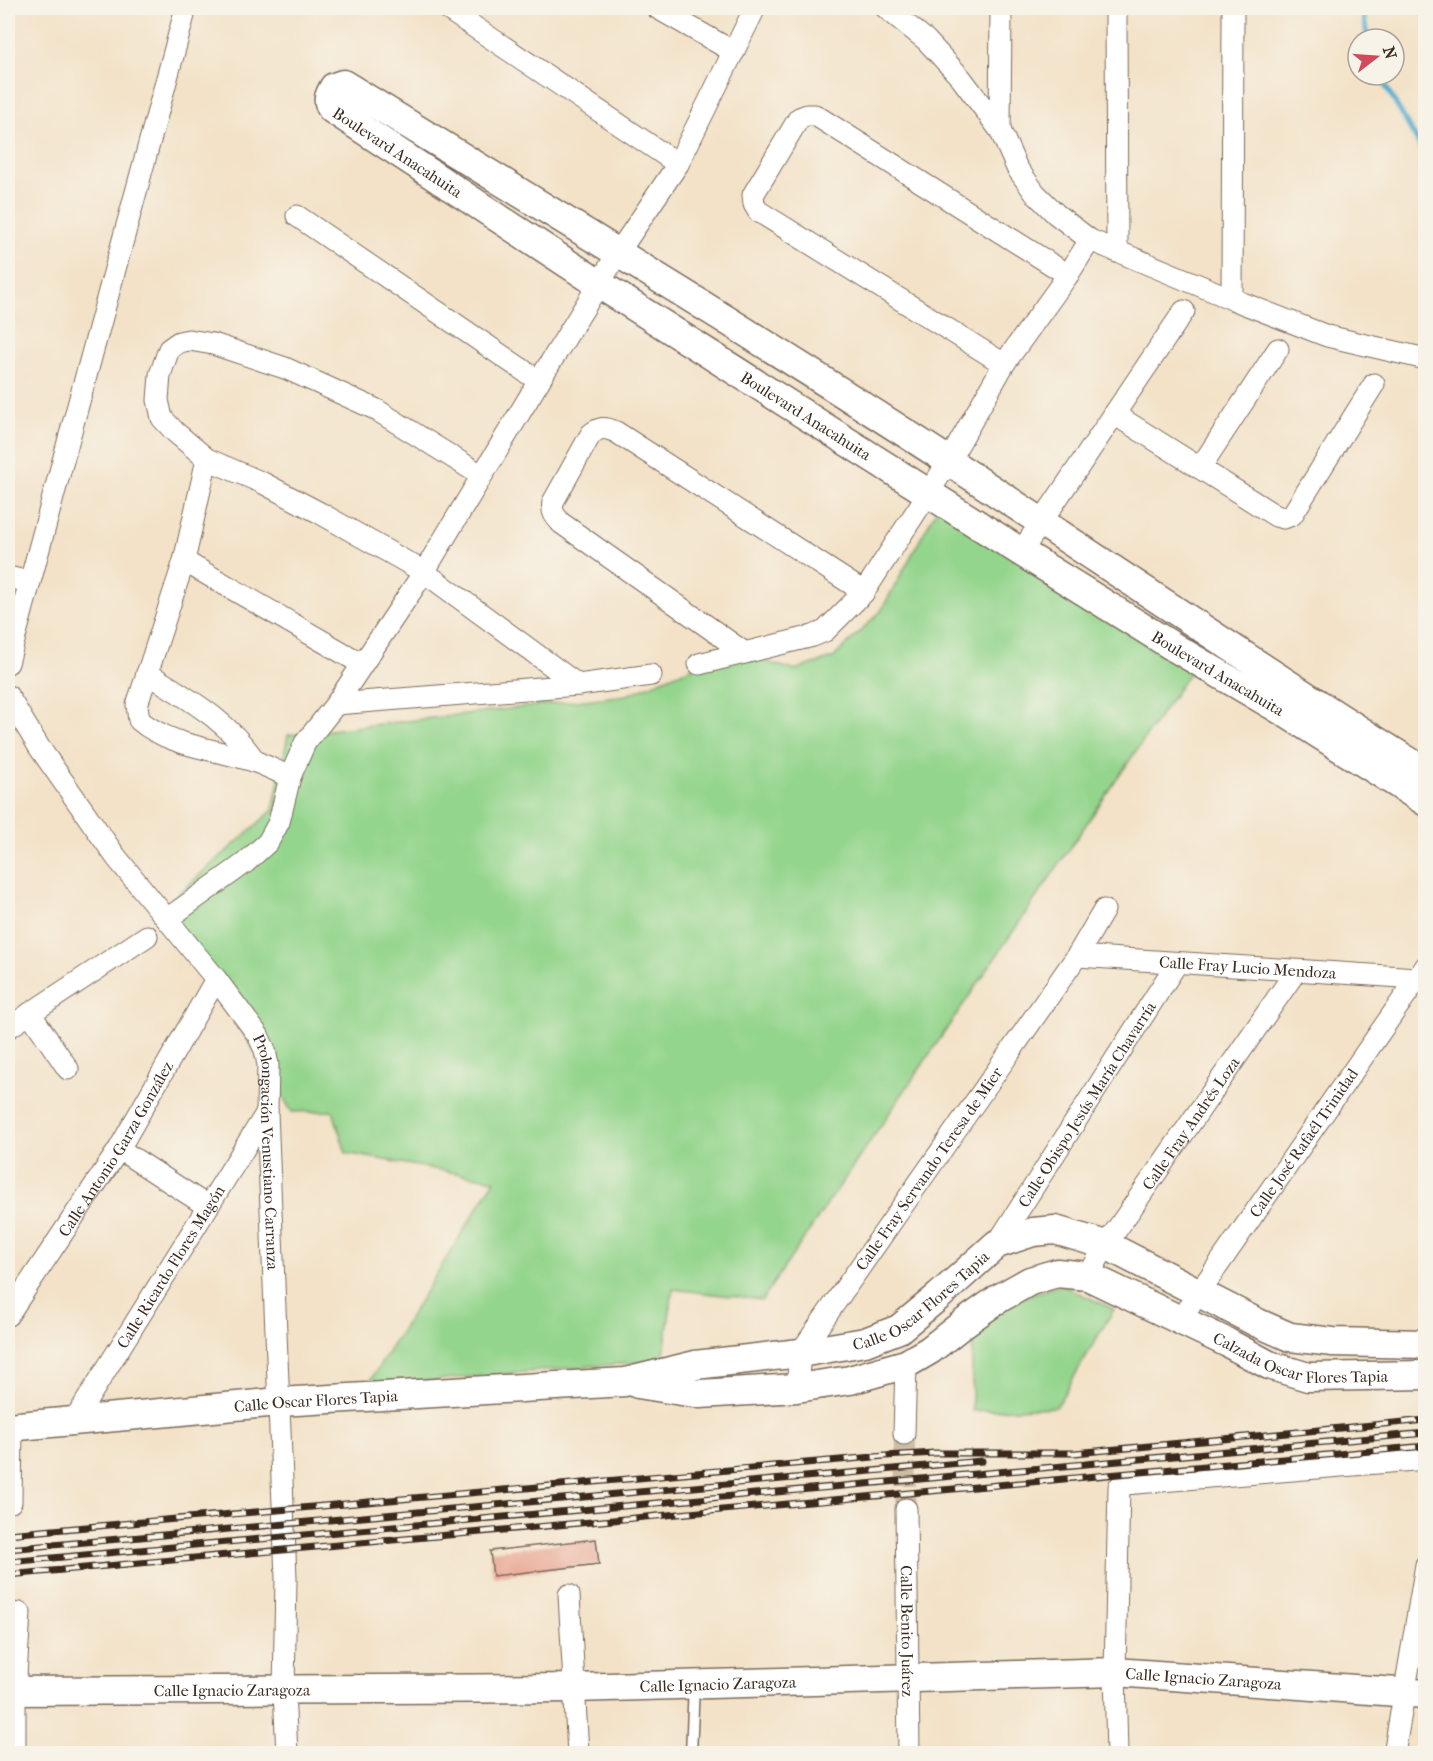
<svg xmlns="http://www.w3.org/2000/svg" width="1433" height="1761" font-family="'IM FELL French Canon',serif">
<rect width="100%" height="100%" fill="#f7f3e8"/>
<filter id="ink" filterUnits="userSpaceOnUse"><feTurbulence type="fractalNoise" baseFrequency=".0167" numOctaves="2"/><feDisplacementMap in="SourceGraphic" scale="12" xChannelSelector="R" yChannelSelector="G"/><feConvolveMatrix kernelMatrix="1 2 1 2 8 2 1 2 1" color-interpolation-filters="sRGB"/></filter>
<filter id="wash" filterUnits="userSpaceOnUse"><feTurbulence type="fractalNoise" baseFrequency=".008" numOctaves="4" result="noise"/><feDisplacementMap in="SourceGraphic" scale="24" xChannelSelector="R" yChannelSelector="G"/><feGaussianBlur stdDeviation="1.35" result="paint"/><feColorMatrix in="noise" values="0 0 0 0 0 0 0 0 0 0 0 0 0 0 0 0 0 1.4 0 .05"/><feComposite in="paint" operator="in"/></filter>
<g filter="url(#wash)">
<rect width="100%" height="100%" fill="#f3e2c8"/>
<path fill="#94d58d" stroke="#688056" stroke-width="1.5" d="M945 494 1194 666 762 1300 673 1289 663 1360 367 1386 495 1180 346 1153 333 1111 292 1112 165 906 273 810 288 735 627 695 731 651 794 670 833 658 881 611Z
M1061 1285 1114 1309 1056 1407 972 1411V1329L1014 1299Z"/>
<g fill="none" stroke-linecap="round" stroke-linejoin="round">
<path stroke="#51afd0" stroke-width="5" d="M1362 8 1368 39
M1379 75 1426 156"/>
</g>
<g id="blocks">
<path fill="#e69883" d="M596 1539 599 1564 493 1576 490 1551Z"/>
</g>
</g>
<g filter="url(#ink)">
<use href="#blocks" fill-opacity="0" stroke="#7b6a5a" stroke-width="1.5"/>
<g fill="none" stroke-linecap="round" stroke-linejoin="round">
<path stroke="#cebda6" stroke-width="21" stroke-dasharray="21 10" stroke-linecap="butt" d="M904 1434 906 1509"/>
<g stroke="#7b6a5a" stroke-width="13">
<path id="lane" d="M691 1754 694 1685"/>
</g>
<g stroke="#7b6a5a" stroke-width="23">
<g id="street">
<path d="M446 8 678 164"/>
<path d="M657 8 734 52"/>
<path d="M886 8 926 40 961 78 1000 130 1017 168 1035 193 1056 214 1090 240 1232 299 1327 336 1426 359"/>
<path d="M1116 8 1117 252"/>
<path d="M1000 130 1001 8"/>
<path d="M297 216 539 381"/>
<path d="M1232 299 1233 8"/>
<path d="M1004 364 758 211 754 204 753 195 799 118 807 115H815L1068 275"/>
<path d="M1114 414 1276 516 1284 518 1292 515 1374 384"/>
<path d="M207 459 184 561 137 705 139 720C170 747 218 749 256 762 267 766 278 772 290 777"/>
<path d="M1200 468 1278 349"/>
<path d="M481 475 375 409 285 368 213 344 189 340 179 342 169 349 160 375 158 400 162 418 175 432 207 459 263 483 320 513 424 572 578 685"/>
<path d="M1021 552 1184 311"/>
<path d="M184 561 362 664"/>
<path d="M8 577 29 582"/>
<path d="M745 653 561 523C555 516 551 512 553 502L591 434C600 427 605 427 616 432L864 592"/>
<path d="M8 663 186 8"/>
<path d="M699 664 813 636 825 631 864 592 949 461 1004 364 1068 275 1090 240"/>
<path d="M147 673C190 700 226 719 256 762"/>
<path id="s1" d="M8 696 39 747 116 857 216 979 258 1035 265 1050 268 1065 267 1112 286 1578 284 1691 287 1754"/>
<path d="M336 704 578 685 651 675"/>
<path d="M167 919 245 863 268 842 279 822 290 777 305 743 336 704 424 572 539 381 618 253 678 164 755 8"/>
<path id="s2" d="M1077 956 1417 978"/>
<path d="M30 1013 68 1069"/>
<path d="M8 1028 147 936"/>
<path d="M119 1149 207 1206"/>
<path id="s3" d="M997 1244 1177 963"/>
<path id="s4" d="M1088 1276 1106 1245 1296 971"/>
<path id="s5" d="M8 1315 119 1149 216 979"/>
<path id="s6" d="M1180 1320 1426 966"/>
<path id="s7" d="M797 1388 800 1353 1077 956 1104 910"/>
<path id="s8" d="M74 1421 267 1112"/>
<path d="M904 1434 906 1364"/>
<path d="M11 1502 12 1427"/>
<path id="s9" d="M906 1509 909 1754"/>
<path d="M569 1595 578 1754"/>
<path d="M15 1754V1691L20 1613"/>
<path d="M1117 1754 1115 1672 1119 1487 1125 1484 1426 1459"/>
<path d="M1394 1754 1426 1565"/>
</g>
</g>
<g stroke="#7b6a5a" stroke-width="31">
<g id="secondary">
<path id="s10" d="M1426 772C1265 672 1109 566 950 462 750 332 546 209 343 84L334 87C329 96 326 100 332 109L599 284 1021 552 1177 649 1284 712 1426 802"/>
<path id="s11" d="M638 1384 700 1394 797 1388 850 1380 906 1364 930 1350 964 1323 998 1299 1030 1281 1057 1273 1088 1276 1228 1343 1269 1365 1308 1377 1426 1375"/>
<path id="s12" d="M8 1427 279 1402 625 1382 695 1365 800 1353 865 1342 899 1329 939 1296 997 1244 1033 1232 1055 1230 1106 1245 1258 1323 1290 1337 1333 1342 1426 1344"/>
<path id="s13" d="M8 1691 574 1688 1115 1672 1426 1694"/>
</g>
</g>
<use href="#lane" stroke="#fff" stroke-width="10"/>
<use href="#street" stroke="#fff" stroke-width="21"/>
<use href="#secondary" stroke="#fff" stroke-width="28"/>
<g stroke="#3b2a1e" stroke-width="7">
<path id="rail" d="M8 1534 885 1456 935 1453H1075L1426 1420
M8 1549 982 1461
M8 1562 1426 1433
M8 1575 1426 1446"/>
</g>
<use href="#rail" stroke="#f7f3e8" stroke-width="4.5" stroke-dasharray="14" stroke-linecap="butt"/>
</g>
</g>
<g text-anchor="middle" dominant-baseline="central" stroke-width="6" stroke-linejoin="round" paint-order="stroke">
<g font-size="16" fill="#3b2a1e" stroke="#f7f3e8">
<text stroke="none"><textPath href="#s10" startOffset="1395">Boulevard Anacahuita</textPath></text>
<text stroke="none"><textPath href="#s10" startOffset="1881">Boulevard Anacahuita</textPath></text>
<text stroke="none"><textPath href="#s10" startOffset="2367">Boulevard Anacahuita</textPath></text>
<text stroke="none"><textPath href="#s2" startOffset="171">Calle Fray Lucio Mendoza</textPath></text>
<text stroke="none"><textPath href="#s3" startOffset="166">Calle Obispo Jesús María Chavarría</textPath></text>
<text stroke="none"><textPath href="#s4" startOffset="184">Calle Fray Andrés Loza</textPath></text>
<text stroke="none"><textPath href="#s6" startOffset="216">Calle José Rafaél Trinidad</textPath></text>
<text stroke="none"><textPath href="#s5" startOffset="198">Calle Antonio Garza González</textPath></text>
<text stroke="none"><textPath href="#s1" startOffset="540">Prolongación Venustiano Carranza</textPath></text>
<text stroke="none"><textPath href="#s7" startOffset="260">Calle Fray Servando Teresa de Mier</textPath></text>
<text stroke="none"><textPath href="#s8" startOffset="182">Calle Ricardo Flores Magón</textPath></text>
<text stroke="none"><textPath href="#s12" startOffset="932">Calle Oscar Flores Tapia</textPath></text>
<text stroke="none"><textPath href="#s11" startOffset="712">Calzada Oscar Flores Tapia</textPath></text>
<text stroke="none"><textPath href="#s12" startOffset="309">Calle Oscar Flores Tapia</textPath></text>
<text stroke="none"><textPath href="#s9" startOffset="122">Calle Benito Juárez</textPath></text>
<text stroke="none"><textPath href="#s13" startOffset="1196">Calle Ignacio Zaragoza</textPath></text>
<text stroke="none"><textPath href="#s13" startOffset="710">Calle Ignacio Zaragoza</textPath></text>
<text stroke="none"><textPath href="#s13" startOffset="224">Calle Ignacio Zaragoza</textPath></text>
</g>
</g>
<rect width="1433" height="1761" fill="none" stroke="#f7f3e8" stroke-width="30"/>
<g transform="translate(1376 57) rotate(73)"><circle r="28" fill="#f7f3e8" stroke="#aca397" stroke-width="1.5"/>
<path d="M0-4.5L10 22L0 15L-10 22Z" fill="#d1495b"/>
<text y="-9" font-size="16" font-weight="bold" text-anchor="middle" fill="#3b2a1e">N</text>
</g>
</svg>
